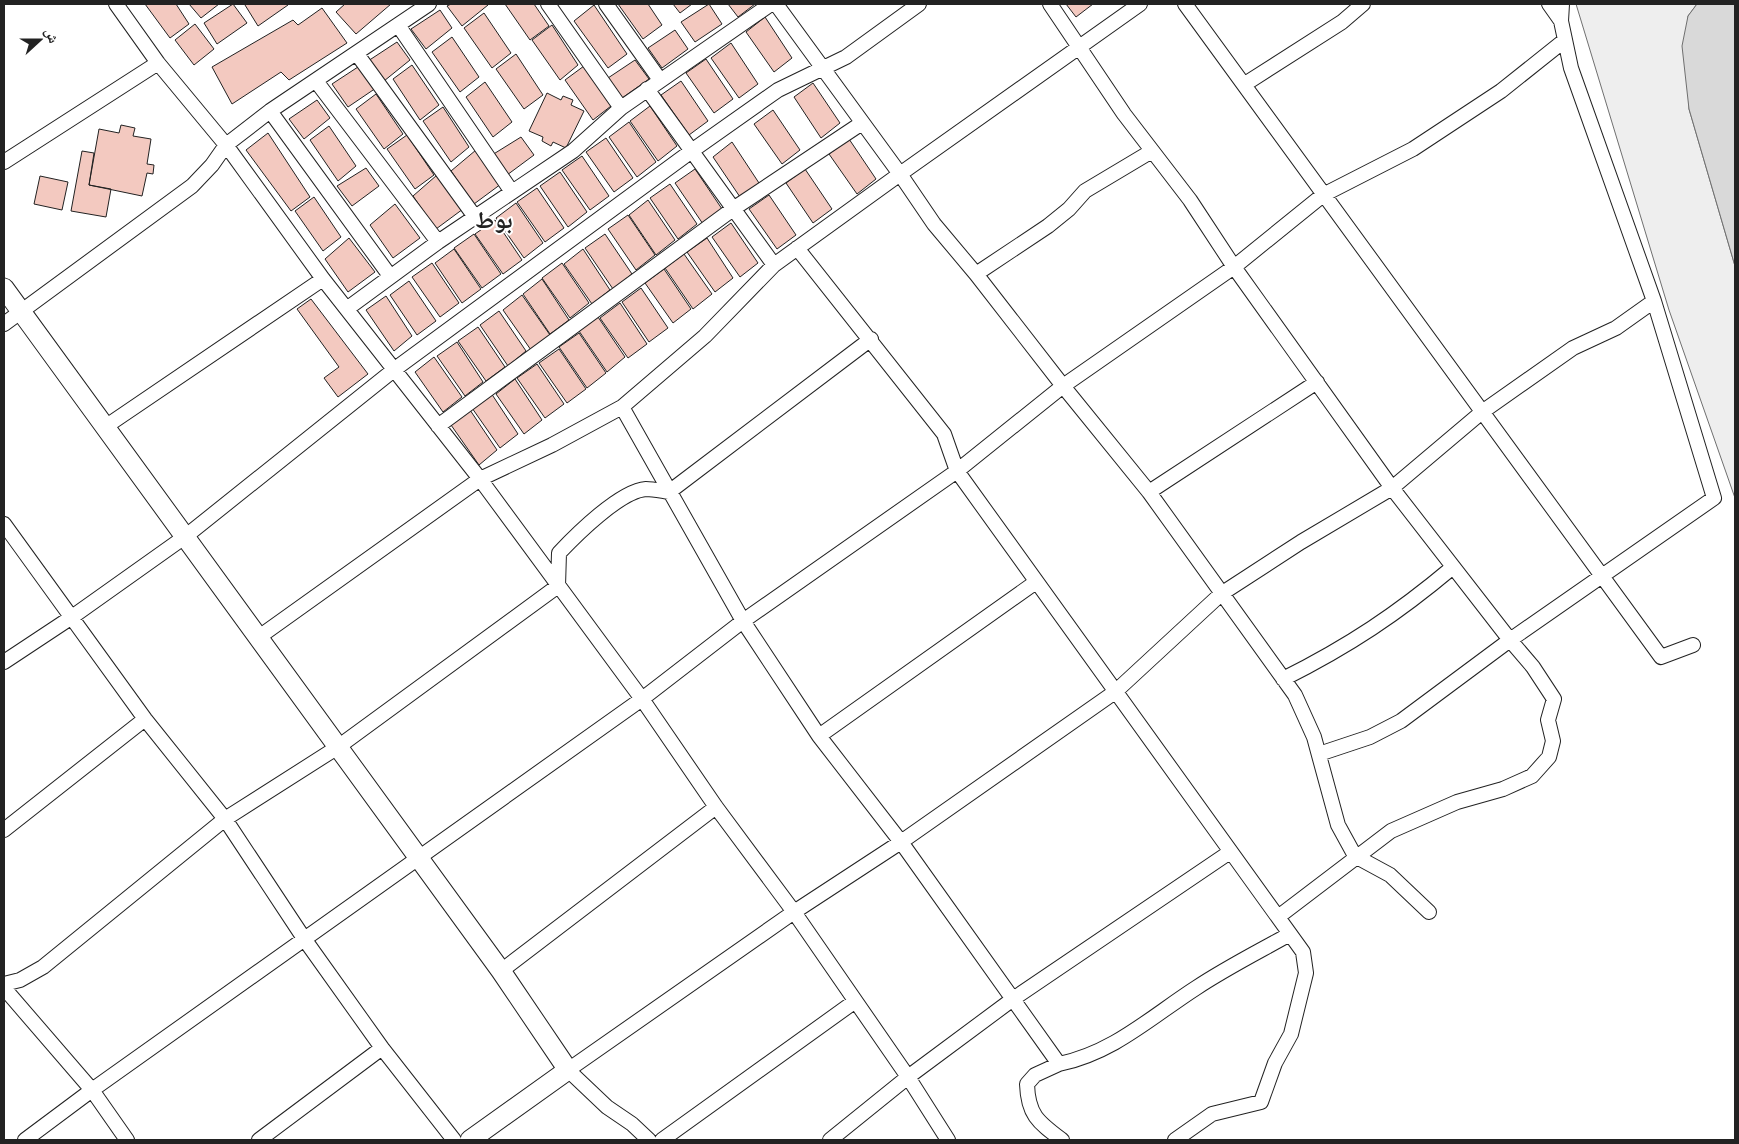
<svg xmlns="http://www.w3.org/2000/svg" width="1739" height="1144" font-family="'Times New Roman','Noto Naskh Arabic',serif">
<rect width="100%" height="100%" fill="#fff"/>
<path fill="#eee" stroke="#6f6f6f" d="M1576 4H1697L1688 16 1689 109 1735 266V498L1669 310Z"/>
<path fill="#d9d9d9" stroke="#6f6f6f" d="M1697 4H1735V266L1689 109 1682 46 1688 16Z"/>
<path fill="#f3c9c0" stroke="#222" d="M145 4H176L189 24 170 38Z
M189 4H219L201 18Z
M233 4 247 23 217 44 204 23Z
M246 4H287L288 5 258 26 245 5Z
M345 4H391L356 34 336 12Z
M451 4H487L488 5 462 26 447 6Z
M505 4H534L549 26 530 40Z
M618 4H648L662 25 643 39Z
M673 4H692L680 13Z
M709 4 722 24 695 42 681 22Z
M728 4H755L738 17Z
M1066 4H1093L1076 17Z
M594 5 627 54 608 68 574 21Z
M322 8 347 43 289 80 281 72 232 104 212 67 293 20 298 25Z
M440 10 452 28 426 49 411 29Z
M484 13 511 53 492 68 464 28Z
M765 17 792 58 774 72 746 32Z
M195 24 214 49 194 65 175 40Z
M552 25 578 65 560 80 532 40Z
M675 30 688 49 662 68 648 48Z
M452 37 479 77 460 92 432 52Z
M397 42 410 60 384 81 368 61Z
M731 43 758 84 739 98 711 58Z
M516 54 543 95 524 109 496 69Z
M706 59 733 99 714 113 686 73Z
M635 60 649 79 622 98 608 78Z
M361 65 376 88 348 107 332 84Z
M412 65 439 105 420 120 393 79Z
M584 66 611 106 593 120 565 80Z
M681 81 708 121 689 135 661 95Z
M485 82 512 122 493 137 466 97Z
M813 83 840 123 821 138 794 97Z
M547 93 561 100 563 96 573 100 571 105 584 111 566 148 553 142 551 146 542 141 543 137 529 131Z
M376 94 403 134 384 149 356 109Z
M317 100 330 118 304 139 289 119Z
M650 106 677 146 658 161 630 121Z
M443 107 469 147 451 162 423 121Z
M773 110 800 150 782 164 754 124Z
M629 122 656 162 637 177 609 137Z
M121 125 135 128 133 136 151 139 147 164 154 165 153 174 147 173 142 196 89 185 99 129 119 133Z
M329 126 356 166 338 181 310 140Z
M268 133 310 197 291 211 246 150Z
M407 135 434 175 415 189 387 149Z
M521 137 534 155 507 175 492 155Z
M606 138 633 178 614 192 586 152Z
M849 139 876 179 857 194 829 154Z
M732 142 759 183 740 197 713 157Z
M476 150 501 184 474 204 451 171Z
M82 151 94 153 89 185 111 189 106 217 71 211Z
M582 156 609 196 590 210 562 170Z
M366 168 379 186 352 206 337 186Z
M695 169 722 209 703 224 675 183Z
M805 169 832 209 813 223 786 183Z
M560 172 587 212 568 227 540 186Z
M437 175 463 209 436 229 413 196Z
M40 176 68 182 62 210 34 204Z
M670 184 697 224 678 239 650 198Z
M537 188 564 228 545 242 517 202Z
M769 195 796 235 777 249 749 209Z
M314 197 341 237 323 251 295 211Z
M648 200 675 240 656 255 629 215Z
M516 203 543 243 524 258 496 218Z
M395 204 420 238 393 258 370 225Z
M628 215 655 255 636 270 608 229Z
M495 220 522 260 503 274 475 234Z
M731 223 758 263 740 277 712 237Z
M474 234 501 274 482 288 454 248Z
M605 234 632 274 613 289 585 248Z
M349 238 375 272 348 292 325 259Z
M707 238 733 278 715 292 687 252Z
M454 249 481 289 462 303 435 263Z
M583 249 610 290 592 304 564 264Z
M684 254 712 294 693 309 665 268Z
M432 263 459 303 440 317 412 277Z
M562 263 589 303 570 318 542 278Z
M664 269 691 309 673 323 645 283Z
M542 279 569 320 550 334 523 294Z
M409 281 436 321 417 335 390 295Z
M641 288 668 328 649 342 622 302Z
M522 295 550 335 531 350 503 310Z
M386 296 412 336 394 351 366 310Z
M311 299 368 374 338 397 324 378 339 367 297 309Z
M620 303 647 344 628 358 600 318Z
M499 311 526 351 508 366 480 325Z
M598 317 625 357 607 372 579 331Z
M478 327 505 367 486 381 458 341Z
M579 333 606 373 587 388 559 347Z
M457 342 483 382 465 396 437 356Z
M559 349 586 389 567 403 539 363Z
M434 357 462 397 443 412 415 372Z
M537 364 564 404 545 418 517 378Z
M515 379 542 420 524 434 496 394Z
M491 393 518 434 500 448 472 408Z
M470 410 497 450 479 465 451 425Z"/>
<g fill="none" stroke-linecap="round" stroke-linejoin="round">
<g stroke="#222" stroke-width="16">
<path id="street" d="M116 4 158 63 226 145 270 111 429 4
M548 4 621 108
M606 4 660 80
M1050 4 1124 114 1190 200 1234 267 1392 488 1510 640 1533 667 1554 699 1548 720 1553 741 1549 757 1532 776 1503 789 1457 802 1391 831 1278 917
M1140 4 900 174 934 224 976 274 1063 386 1149 492 1295 695 1314 737 1338 825 1355 856 1390 875 1429 912
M1185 4 1661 657 1693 645
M1549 4 1561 21
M398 25 512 192
M357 54 475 217
M316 81 438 242
M1245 84 1342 22 1363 4
M647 89 774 265
M270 111 390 276
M4 162 158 63
M797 248 944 434 957 471 1303 952 1306 973 1291 1034 1275 1063 1261 1102 1212 1114 1175 1140
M976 274 1048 226 1069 209 1085 191 1152 151
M348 308 438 242 573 151 621 108 771 4
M4 324 192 186 212 165 226 145 323 279 480 479 259 637
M622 407 743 621 819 736 901 842 1059 1064C1113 1053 1151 1017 1196 988 1226 968 1258 952 1290 934
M438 426 733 209 862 123
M105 427 323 279
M1149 492 1317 382
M4 524 145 719 225 819 305 940 382 1048 454 1140
M4 662 72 617 186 536 395 369 693 150 778 90 846 57 919 4
M1283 679C1349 646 1397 614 1453 567
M819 736 1036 582
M1319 754 1370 737 1401 721 1510 640 1714 498 1654 301 1571 68 1561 21 1562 4
M4 830 145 719
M501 971 716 807
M4 984 20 980 43 967 225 819 338 747 558 586 559 553C576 535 620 491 646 489 653 489 662 491 669 492L871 339
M4 988 92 1090 127 1140
M1059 1064 1035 1075 1027 1084C1028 1115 1038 1122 1062 1140
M25 1140 92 1090 642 699 743 621 957 471 1063 386 1234 267 1323 195 1413 149 1501 91 1565 40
M259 1140 382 1048
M649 1140 632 1124 607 1107 568 1070 794 912 716 807 642 699 480 479 552 445 622 407 705 336 774 265 900 174 776 4
M662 1140 854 1002
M830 1140 908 1077 1013 999 1230 852
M948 1140 908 1077 794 912 901 842 1115 692 1221 594 1301 542 1392 488 1482 412 1573 348 1616 328 1654 301"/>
</g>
<g stroke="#222" stroke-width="21">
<path id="secondary" d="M4 288 501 971 568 1070 470 1140"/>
</g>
<use href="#street" stroke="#fff" stroke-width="14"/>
<use href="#secondary" stroke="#fff" stroke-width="19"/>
</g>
<g text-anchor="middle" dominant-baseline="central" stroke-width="4" stroke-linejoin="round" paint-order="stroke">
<g font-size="24" font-weight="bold" fill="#222" stroke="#fff">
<text x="494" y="220">بوط</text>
</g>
</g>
<rect width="1739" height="1144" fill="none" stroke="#222222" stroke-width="10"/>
<g transform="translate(40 40) rotate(69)" stroke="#ffffff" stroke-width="4" paint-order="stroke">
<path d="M0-4L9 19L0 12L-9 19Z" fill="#222222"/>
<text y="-8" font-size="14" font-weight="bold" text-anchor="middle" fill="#222222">ش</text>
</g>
</svg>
